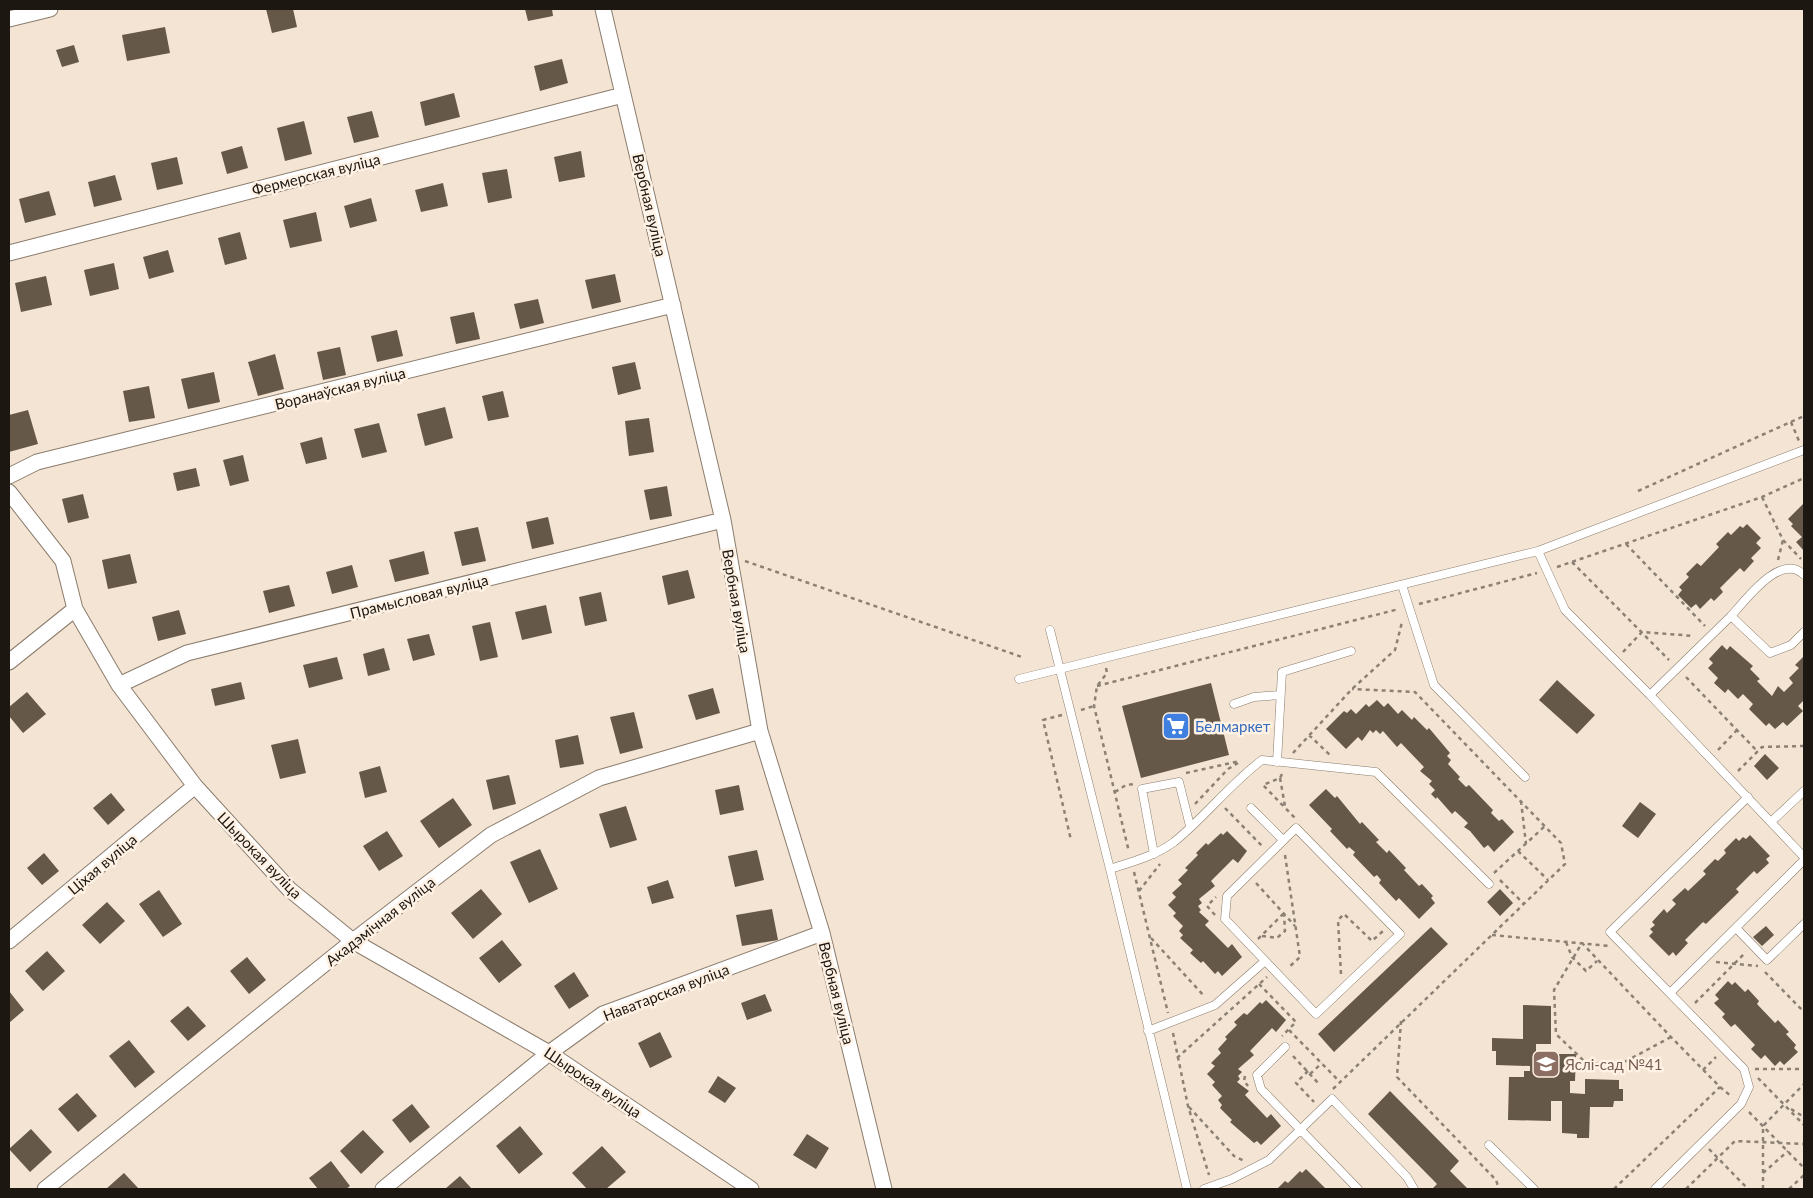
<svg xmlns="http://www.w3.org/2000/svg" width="1813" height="1198" font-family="Lato,sans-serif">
<rect width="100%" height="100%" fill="#f4e4d3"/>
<path fill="#655849" d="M266 9H293L297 27 272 33Z
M525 9H552L553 16 528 21Z
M165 27 170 53 127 61 122 35Z
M74 45 79 62 62 67 56 50Z
M562 59 568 83 540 91 534 66Z
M454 93 460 117 425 126 420 102Z
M372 111 379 137 354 143 347 117Z
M304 121 312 154 285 161 277 128Z
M242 146 248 168 227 174 221 152Z
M581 151 585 177 559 182 554 157Z
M177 157 183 184 157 190 151 163Z
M507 169 512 198 488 203 482 173Z
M115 175 122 200 94 207 88 182Z
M443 183 448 206 421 212 415 190Z
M49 191 56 215 25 223 19 199Z
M371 198 377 221 350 228 344 206Z
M316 212 322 241 290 248 283 220Z
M240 232 247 259 225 265 218 238Z
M168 250 174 272 149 279 143 257Z
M114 263 119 289 90 296 84 270Z
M615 274 621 302 592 309 585 280Z
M46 276 52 305 21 312 15 283Z
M538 299 544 323 520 329 514 304Z
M474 312 480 339 456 344 450 317Z
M397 330 403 356 377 362 371 336Z
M340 347 346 375 323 380 317 352Z
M275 354 284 389 258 396 248 362Z
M635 362 641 389 618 395 612 367Z
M214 372 220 402 188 409 181 379Z
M149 386 155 418 129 422 123 391Z
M503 391 509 417 488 421 482 396Z
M445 407 453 438 425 446 417 414Z
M28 410 38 444 9 452V415Z
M649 418 654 452 629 456 625 421Z
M379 423 387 452 362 458 354 429Z
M322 437 327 459 306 464 300 443Z
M243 455 249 481 230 486 223 460Z
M196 468 200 486 177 491 173 473Z
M667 486 672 516 650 520 644 490Z
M83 494 89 518 68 523 62 499Z
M1804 503V551L1796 542 1802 537 1791 526 1793 524 1788 519Z
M548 517 554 544 532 549 526 522Z
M1747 524 1761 538 1756 543 1761 548 1751 558 1754 561 1744 572 1740 568 1720 588 1723 592 1714 601 1711 598 1700 609 1696 604 1691 608 1678 595 1682 590 1679 587 1689 577 1686 574 1697 563 1701 566 1719 547 1716 544 1728 532 1731 535 1740 526 1743 528Z
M478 527 486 561 462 566 454 532Z
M424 551 429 574 395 582 389 560Z
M130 554 137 583 108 589 102 560Z
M352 565 358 587 332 594 326 572Z
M688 570 695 598 668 605 662 576Z
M289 585 295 606 269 613 263 591Z
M601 592 607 621 585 626 579 597Z
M546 605 552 633 522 640 515 612Z
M179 610 186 634 158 641 152 617Z
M490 622 498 657 480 661 472 626Z
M429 634 435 655 413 661 407 639Z
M1722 645 1727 650 1730 646 1753 666 1750 669 1760 679 1757 681 1772 696 1778 686 1784 692 1793 683 1789 678 1799 668 1795 665 1804 656V700L1798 706 1803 711 1787 726 1783 722 1775 729 1769 723 1766 726 1749 709 1753 704 1743 694 1738 699 1728 689 1725 693 1714 683 1718 678 1708 668 1713 663 1709 659Z
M384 648 390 670 368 676 363 654Z
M337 657 343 679 309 688 303 665Z
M1557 680 1595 715 1577 734 1539 700Z
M241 682 245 699 215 706 211 689Z
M1211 683 1229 755 1141 778 1122 706Z
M713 688 720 713 696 720 688 695Z
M27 692 46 714 23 733 9 716V707Z
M1377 700 1384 707 1388 703 1398 714 1402 710 1412 720 1414 717 1427 730 1429 728 1450 753 1447 756 1451 760 1448 764 1460 777 1458 779 1466 787 1469 785 1493 810 1491 813 1499 821 1502 819 1514 832 1494 852 1488 845 1484 848 1470 831 1464 827 1468 823 1455 811 1452 814 1437 797 1436 799 1431 794 1435 790 1429 784 1432 781 1420 771 1424 767 1401 743 1397 747 1383 731 1380 734 1376 730 1373 733 1370 730 1362 741 1358 737 1346 749 1326 729 1344 711 1347 713 1351 709 1356 714 1366 704 1369 707Z
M634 712 643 748 620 754 610 717Z
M578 735 584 764 560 768 555 740Z
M298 739 306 773 280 779 271 745Z
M1765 754 1779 768 1767 780 1754 766Z
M380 766 387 792 365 798 359 772Z
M509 775 516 804 493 810 486 780Z
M739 785 744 810 720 815 715 790Z
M1326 789 1335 798 1337 796 1360 824 1362 822 1379 840 1376 842 1387 853 1389 850 1406 868 1404 870 1419 886 1422 884 1433 896 1431 898 1435 903 1419 919 1399 898 1396 901 1379 883 1381 880 1377 875 1374 877 1353 855 1355 852 1349 847 1347 849 1330 831 1332 829 1309 805Z
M111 793 125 810 108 825 93 808Z
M453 798 472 825 439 848 420 821Z
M1640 802 1656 814 1638 838 1622 826Z
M626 806 637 840 610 848 599 814Z
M387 831 403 856 379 871 363 846Z
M1227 831 1247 851 1238 863 1233 859 1211 881 1215 886 1199 899 1202 903 1198 906 1201 910 1199 912 1209 921 1205 925 1228 948 1232 944 1242 957 1222 976 1218 971 1215 974 1203 961 1201 963 1190 953 1193 950 1180 938 1183 935 1179 931 1183 926 1173 916 1176 913 1168 905 1176 897 1172 893 1182 884 1178 880 1188 870 1185 868 1198 855 1196 853 1206 843 1208 845 1221 833 1223 835Z
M1750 835 1770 856 1766 859 1769 863 1757 874 1754 871 1736 889 1739 892 1706 924 1703 922 1685 940 1688 943 1676 956 1673 952 1669 956 1649 936 1653 932 1650 929 1655 925 1652 922 1664 909 1667 913 1676 904 1672 900 1685 888 1688 891 1706 874 1703 871 1715 859 1718 861 1726 853 1724 850 1736 838 1739 841 1743 837 1746 839Z
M540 849 558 889 529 903 510 862Z
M757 850 764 880 735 887 728 856Z
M44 853 59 871 42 885 27 868Z
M668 880 674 898 652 904 647 887Z
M481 889 502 914 473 939 451 913Z
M1500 889 1513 903 1500 916 1487 902Z
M159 890 182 924 163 937 139 904Z
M107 902 125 921 100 944 82 925Z
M772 909 778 940 742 946 736 915Z
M1766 926 1774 935 1762 946 1753 937Z
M1431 927 1448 944 1334 1052 1318 1034Z
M502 940 522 965 499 983 479 958Z
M47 951 65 971 43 991 25 971Z
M247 957 266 980 249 994 230 971Z
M574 972 589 996 569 1009 554 986Z
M1728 981 1732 985 1735 982 1745 992 1748 989 1759 1001 1757 1004 1775 1023 1778 1020 1789 1032 1786 1034 1796 1045 1794 1048 1798 1052 1784 1065 1780 1061 1775 1066 1765 1055 1761 1059 1751 1049 1755 1045 1735 1024 1731 1027 1722 1017 1725 1014 1714 1003 1719 999 1715 995Z
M9 991 24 1010 9 1023Z
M765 994 772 1011 747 1020 741 1003Z
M1266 1000 1286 1020 1276 1032 1272 1028 1250 1051 1254 1055 1238 1069 1242 1072 1238 1076 1240 1079 1237 1082 1249 1091 1245 1095 1267 1118 1271 1114 1281 1126 1261 1145 1257 1141 1254 1143 1230 1122 1232 1120 1220 1108 1222 1105 1218 1100 1222 1096 1212 1085 1215 1082 1207 1074 1215 1066 1211 1063 1221 1053 1218 1049 1227 1039 1225 1037 1237 1025 1234 1022 1244 1013 1247 1015 1260 1002 1262 1004Z
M1523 1005 1551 1006V1044H1536V1059H1549V1054H1576L1575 1081H1570V1093L1585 1094V1079L1619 1080V1089H1623V1101H1614L1613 1107H1590L1589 1138H1577V1134L1562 1133V1101H1551V1121L1508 1120 1509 1077H1524V1071H1530V1066L1496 1065V1051H1492V1038L1523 1039Z
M188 1006 206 1026 188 1041 170 1021Z
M660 1032 672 1057 650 1068 638 1043Z
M129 1040 155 1072 135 1088 109 1056Z
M718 1076 736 1088 725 1103 708 1092Z
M1390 1091 1459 1161 1450 1171 1468 1189H1432L1437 1184 1368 1114Z
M77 1093 97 1116 78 1132 58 1109Z
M412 1104 430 1127 410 1143 392 1120Z
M520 1126 543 1154 519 1174 496 1146Z
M31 1129 52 1152 30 1172 9 1149Z
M363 1130 384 1152 361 1174 340 1151Z
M807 1134 829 1148 816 1169 793 1155Z
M602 1146 626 1172 606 1189H587L572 1173Z
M331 1161 350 1186 346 1189H318L309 1178Z
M1306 1169 1326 1189H1277L1285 1181 1288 1183 1300 1171 1302 1173Z
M124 1173 139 1189H106Z
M460 1176 472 1189H445Z"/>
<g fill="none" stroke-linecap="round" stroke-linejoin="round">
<g stroke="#8b7c6d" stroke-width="9">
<path id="lane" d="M1538 551 1565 610 1650 695 1804 857
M1402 585 1434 685 1525 777
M1731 616C1745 601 1781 551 1804 575
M1050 630 1110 869 1187 1189
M1019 679 1538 551 1804 450
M1650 695 1731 616 1770 653 1791 645 1804 632
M1234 704 1254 697 1280 695
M1277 762 1282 672 1351 651
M1251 808 1283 840
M1771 822 1804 791
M1296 828 1400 934 1316 1014 1225 919 1227 896Z
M1154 854 1142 789 1179 782 1190 826
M1110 869C1132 862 1155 856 1174 842 1205 817 1230 784 1262 760L1376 772 1489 884
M1736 928 1767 960 1804 924
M1670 993 1804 860
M1148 1031 1215 1005 1265 961
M1285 1047 1257 1075 1261 1089 1358 1189
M1489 1145 1534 1189
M1204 1189 1232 1179 1269 1160 1332 1099 1407 1177 1414 1189
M1655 1189 1741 1104 1749 1087 1744 1069 1610 932 1748 797"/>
</g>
<g stroke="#8b7c6d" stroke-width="17">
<path id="street" d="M603 9 723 520 760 731 822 933 884 1189
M9 19 50 9
M9 253 623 95
M9 476 37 462 673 305
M9 492 63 561 75 609 119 685 195 786 289 889 353 941 549 1053 751 1189
M9 662 75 609
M119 685 187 653 723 520
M9 941 195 786
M45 1189 353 941 491 835 599 778 760 731
M383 1189 549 1053 603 1014 822 933"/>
</g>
<path stroke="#8c8175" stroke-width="2.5" stroke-dasharray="4 4" stroke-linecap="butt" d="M1791 422 1799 441
M1638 491 1804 416
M1762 497 1783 540 1801 559
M1626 544 1705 626
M1778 560 1783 540
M745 561 1022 657
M1572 562 1669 660
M1557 567 1762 497 1804 478
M1419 604 1537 573
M1623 652 1642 632 1694 636
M1106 668 1107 673 1097 686 1094 706 1129 852
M1686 677 1758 752
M1097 686 1399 609
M1081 710 1094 706
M1062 715 1043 720 1071 840
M1309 735 1330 755
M1718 750 1737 730
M1293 753 1352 689 1395 650 1402 622
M1738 771 1762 747 1804 746
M1186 773 1240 761
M1282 774 1280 778 1263 785 1295 818
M1280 778 1285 806
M1115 792 1126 785 1134 784
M1521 801 1526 844
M1195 804 1228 769 1238 763
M1225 808 1263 847
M1518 851 1548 880
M1285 855 1300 957 1288 968
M1134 872 1168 1013
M1494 873 1545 826
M1500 880 1524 904
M1256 883 1295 926
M1139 891 1160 864
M1215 915 1207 906 1216 897
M1492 935 1609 946
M1262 936 1277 938 1285 931 1284 914
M1151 938 1205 997
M1258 939 1284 913
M1566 942 1572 957 1586 971 1597 961
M1716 962 1758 966
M1765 972 1804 1012
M1341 974 1338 920 1344 914 1372 941 1383 931
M1259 984 1296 1022 1282 1036
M1695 1003 1746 952
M1401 1021 1397 1077 1496 1180 1499 1189
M1289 1030 1340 1082
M1173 1033 1188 1106 1209 1175
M1671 1037 1617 1066 1585 1062 1556 1034 1554 990 1582 943 1671 1037 1720 1087 1732 1097
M1293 1056 1319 1084
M1177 1058 1267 977
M1755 1069H1804
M1703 1070 1716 1057
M1308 1071 1296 1083 1314 1102
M1310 1074 1322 1063
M1245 1076 1244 1081 1248 1086
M1758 1078 1804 1125
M1333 1089 1565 864 1561 843 1415 692 1352 689
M1189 1107 1234 1156 1244 1161
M1791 1109 1804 1117
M1749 1112 1804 1168
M1709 1149 1748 1189
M1763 1173 1788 1151
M1614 1189 1720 1087
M1686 1189 1735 1141 1804 1144
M1763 1189V1126L1804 1084
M1789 1189 1804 1175"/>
<use href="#lane" stroke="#fff" stroke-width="8"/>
<use href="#street" stroke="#fff" stroke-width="15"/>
</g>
<defs>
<g id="supermarket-square" transform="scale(1.4375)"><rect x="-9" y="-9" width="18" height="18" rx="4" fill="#3f7fe0" stroke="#fff2e4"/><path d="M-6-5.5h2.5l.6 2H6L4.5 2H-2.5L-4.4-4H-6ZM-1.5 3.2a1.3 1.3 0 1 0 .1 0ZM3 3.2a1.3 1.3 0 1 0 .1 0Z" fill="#fff"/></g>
<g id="school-square" transform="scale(1.4375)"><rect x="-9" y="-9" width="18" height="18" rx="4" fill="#8d6e63" stroke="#fff2e4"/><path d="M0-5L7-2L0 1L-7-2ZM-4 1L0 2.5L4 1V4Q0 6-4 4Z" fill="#fff"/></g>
</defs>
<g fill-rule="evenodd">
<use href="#supermarket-square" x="1176" y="726"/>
<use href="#school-square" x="1546" y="1064"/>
</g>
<g text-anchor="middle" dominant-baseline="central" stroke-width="5" stroke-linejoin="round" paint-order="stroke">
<g font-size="15" fill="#1c1711" stroke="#fff2e4">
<text transform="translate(316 174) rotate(-14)">Фермерская вуліца</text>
<text transform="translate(650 205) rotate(77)">Вербная вуліца</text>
<text transform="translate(340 388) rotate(-14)">Воранаўская вуліца</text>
<text transform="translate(419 596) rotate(-14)">Прамысловая вуліца</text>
<text transform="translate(737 601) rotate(80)">Вербная вуліца</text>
<text transform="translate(260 855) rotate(46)">Шырокая вуліца</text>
<text transform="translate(102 864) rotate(-40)">Ціхая вуліца</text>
<text transform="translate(380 921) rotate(-38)">Акадэмічная вуліца</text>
<text transform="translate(666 992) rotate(-21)">Наватарская вуліца</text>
<text transform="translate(837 993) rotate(76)">Вербная вуліца</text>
<text transform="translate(593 1082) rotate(34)">Шырокая вуліца</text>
</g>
<g font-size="15" fill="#366cbe" stroke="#fff2e4" text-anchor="start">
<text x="1195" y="726">Белмаркет</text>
</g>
<g font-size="15" fill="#785e54" stroke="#fff2e4" text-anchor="start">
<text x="1565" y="1064">Яслі-сад №41</text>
</g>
</g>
<rect width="1813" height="1198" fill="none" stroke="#1c1711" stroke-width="20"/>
</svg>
